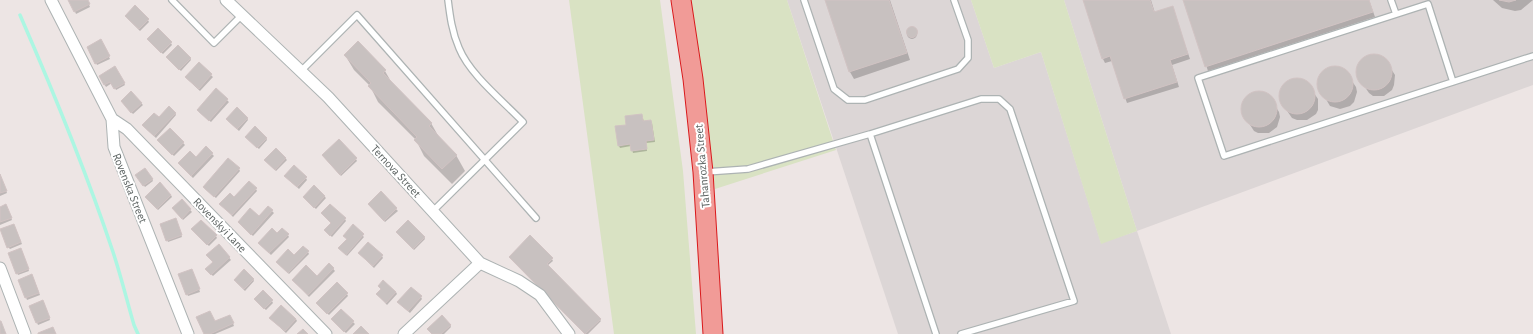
<svg xmlns="http://www.w3.org/2000/svg" width="1533" height="334" font-family="'Alegreya Sans',sans-serif">
<rect width="100%" height="100%" fill="#ede5e4"/>
<path fill="#dcd6d6" d="M787 0H971L994 68 1041 52 1101 243 1137 231 1064 0H1533V85L1137 231 1171 334H898Z"/>
<path fill="#d9e2c3" d="M569 0H660L683 171 696 334H614Z
M690 0H787L836 150 715 189Z
M971 0H1064L1137 231 1101 244 1041 52 994 68Z"/>
<path fill="#0003" d="M70 0H87L90 7 76 14Z
M826 0H890L910 60 854 79 850 72Z
M1084 0H1151L1155 13 1172 7 1190 59 1172 65 1179 87 1127 103 1112 61 1105 63 1103 59Z
M1184 0H1369L1375 17 1208 71Z
M1493 0H1533L1521 10 1515 11 1502 8Z
M127 18 148 20 149 22 140 31Z
M907 34a5 5 0 1 1 10 0a5 5 0 1 1-10 0Z
M148 40 171 43 172 45 163 54Z
M101 41 110 59 97 65 88 47Z
M345 55 385 71 393 85 431 123 440 139 456 155 465 171 452 184 424 156 416 140 378 102 370 86 354 70Z
M1374 55 1384 58 1395 75 1394 85 1392 90 1384 96H1373L1369 93 1358 77V67L1360 62 1364 58Z
M167 58H190L191 60 181 71Z
M199 64 213 77 200 91 186 78Z
M1335 67 1345 71 1356 87 1357 92 1354 102 1350 106 1340 109 1330 106 1320 89V79L1322 74 1326 71Z
M115 68 125 85 116 90 112 83 106 87 100 77Z
M1292 80 1303 81 1307 83 1318 99V110L1316 114 1307 120H1297L1292 118 1281 102V91L1284 87Z
M216 90 229 102 211 122 199 112Z
M1259 92 1269 96 1279 112 1280 117 1277 127 1269 133H1258L1254 131 1243 114 1242 109 1245 99 1254 93Z
M123 103H141L143 105 133 114Z
M175 113 176 115 156 138 143 126Z
M642 115 644 122 651 121 652 123 655 142 646 143 647 151 633 153 631 146 620 148 619 146 628 125Z
M247 118 248 120 239 131 228 121Z
M170 129 185 145 174 156 160 142Z
M266 138 267 140 259 149 248 139Z
M206 148 214 156 193 178 179 164 196 158Z
M323 156 356 159 357 161 341 176Z
M285 158 287 160 276 171 267 162Z
M239 169 240 171 216 198 205 189Z
M0 176 7 193 0 196Z
M138 178 152 179 153 181 145 187Z
M287 178H306L307 180 299 189Z
M256 189 257 191 233 217 221 204Z
M171 195 172 197 158 210 147 199Z
M324 196 326 198 316 209 305 199Z
M182 201 192 212 183 220 175 211Z
M370 206 396 209 398 211 385 222Z
M268 207 274 213 253 236 239 222 259 218Z
M0 208H7L12 220 0 225Z
M322 214 345 219 346 221 332 237 325 230 332 223Z
M176 222 182 237 168 242 167 240Z
M353 226 364 237 347 256 340 248 347 240 344 236Z
M15 227 22 244 10 249 8 247Z
M194 232 216 236 217 238 209 246Z
M398 234 424 237 425 239 414 250Z
M288 235 289 237 271 255 261 245Z
M219 245 231 260 213 276 208 271 213 263 209 257Z
M22 251 29 271 18 275 17 273Z
M308 252 309 254 289 274 279 264Z
M359 253 382 256 383 258 374 268Z
M511 259H552L553 261 547 266 601 321 588 334H585Z
M329 264 335 271 309 297 295 282 317 277Z
M193 272 200 292 188 296 187 294Z
M33 277 40 295 27 300 19 280Z
M253 279 254 281 245 291 236 282Z
M396 292 397 294 387 305 377 294Z
M347 294 348 296 329 315 319 305Z
M421 297 422 299 410 313 400 304Z
M255 300 272 301 273 303 266 310Z
M44 303 50 320 38 325 30 306Z
M341 310 355 324 346 333 334 322Z
M231 318 234 326 215 334H205L214 322Z
M296 319 297 321 286 333 272 320Z
M450 325 451 327 444 334H432Z"/>
<g fill="none" stroke-linecap="round" stroke-linejoin="round">
<path stroke="#acf6e2" stroke-width="3.5" d="M20 15C54 93 86 171 113 252 121 276 127 301 134 325L138 334"/>
</g>
<path fill="#c8c1c0" stroke="#d1c3c3" d="M68 0H88L90 4 74 12Z
M825 0H889L907 53 849 72Z
M1083 0H1150L1154 12 1173 6 1188 54 1170 60 1177 82 1124 99 1110 56 1102 59Z
M1183 0H1369L1373 12 1205 67Z
M1499 0H1516L1509 2Z
M135 5 149 19 139 29 125 16Z
M906.5 32a5.5 5.5 0 1 1 11 0a5.5 5.5 0 1 1-11 0Z
M158 28 172 42 161 53 147 39Z
M101 39 110 56 95 64 87 47Z
M358 41 386 70 383 73 432 123 429 126 457 155 442 169 414 140 417 137 368 86 371 83 344 55Z
M178 45 191 58 179 70 166 57Z
M1356 72a18 18 0 1 1 36 0a18 18 0 1 1-36 0Z
M199 62 212 74 199 89 185 77Z
M115 66 125 83 114 89 110 82 104 85 99 76Z
M1317 84a18 18 0 1 1 36 0a18 18 0 1 1-36 0Z
M1279 96a18 18 0 1 1 36 0a18 18 0 1 1-36 0Z
M216 88 228 99 209 121 197 110Z
M131 91 142 103 131 113 121 101Z
M1241 109a18 18 0 1 1 36 0a18 18 0 1 1-36 0Z
M169 106 176 113 154 136 142 125 154 113 159 117Z
M237 107 248 118 237 129 226 119Z
M642 114 643 121 651 120 654 140 646 141 647 149 631 151 630 144 618 146 615 126 626 125 625 116Z
M255 126 267 138 257 148 245 137Z
M170 128 184 142 172 155 157 140Z
M339 139 357 158 340 175 322 155Z
M206 146 213 153 191 176 178 163 190 151 196 157Z
M276 148 286 158 275 170 264 160Z
M228 158 240 168 214 197 203 187Z
M294 165 307 177 297 187 284 176Z
M145 168 153 179 143 186 135 175Z
M0 174 7 191 0 193Z
M249 181 257 188 232 215 219 204 230 193 234 197Z
M160 182 171 195 157 209 145 197Z
M314 185 325 196 314 208 303 197Z
M381 191 397 208 384 221 368 204Z
M182 199 191 209 182 219 172 208Z
M6 204 12 218 0 222V207Z
M330 204 346 218 330 236 324 230 331 223 321 213Z
M268 206 273 210 251 235 238 222 250 208 259 216Z
M176 218 182 235 166 241 160 224Z
M201 220 217 235 207 245 191 229Z
M408 220 425 237 413 249 396 232Z
M14 224 21 242 7 248 0 229Z
M353 224 364 234 346 255 338 248 347 239 343 236Z
M272 228 277 233 282 228 289 234 269 253 258 243Z
M530 235 553 258 547 264 601 319 585 334 509 257Z
M368 242 383 255 373 266 358 253Z
M219 244 230 257 211 275 205 269 213 262 206 255Z
M303 246 309 251 288 273 276 262 288 249 294 255Z
M21 248 29 269 16 274 8 253Z
M329 263 334 268 308 295 292 280 306 265 317 276Z
M192 269 200 289 186 295 178 274Z
M244 269 254 279 244 289 234 280Z
M32 274 39 293 25 298 18 280Z
M383 280 396 292 386 303 376 294 381 289 378 286Z
M337 282 348 293 327 314 316 303Z
M411 287 422 296 408 311 397 302Z
M263 290 273 300 264 309 254 299Z
M43 300 50 318 36 323 29 306Z
M281 305 296 319 285 331 269 318Z
M341 309 354 321 344 332 331 319Z
M210 311 215 321 230 315 234 323 210 334H204L196 317Z
M442 315 451 325 441 334H432L427 329Z
M0 321H1L6 334H0Z
M361 326 369 334H353Z
M53 327 56 334H38V333Z
M303 329 308 334H297Z"/>
<g fill="none" stroke-linecap="round" stroke-linejoin="round">
<g stroke="#adb3b3" stroke-width="8">
<path id="lane" d="M172 0 214 43 242 15
M804 0 834 89 848 100H865L958 69 968 58V40L954 0
M1391 0 1396 14
M301 71 357 15 536 218
M1453 82 1428 4 1198 78 1224 156 1533 56
M870 134 936 334
M706 172 748 169 870 134 981 99H999L1010 109 1074 301 961 334
M433 211 523 122C503 101 470 75 459 48 452 32 450 16 448 0"/>
</g>
<g stroke="#adb3b3" stroke-width="13">
<path id="street" d="M51 0 112 119 114 147 188 334
M226 0 328 97 480 263 519 281 540 295 569 334
M112 119 127 129 326 334
M0 268 25 334
M404 334 480 263"/>
</g>
<g stroke="#d9191b" stroke-width="21">
<path id="highway" d="M681 0 693 79 703 172 713 334"/>
</g>
<use href="#lane" stroke="#fff" stroke-width="5.5"/>
<use href="#street" stroke="#fff" stroke-width="11"/>
<use href="#highway" stroke="#f19b97" stroke-width="19"/>
</g>
<g text-anchor="middle" dominant-baseline="central" stroke-width="4" stroke-linejoin="round" paint-order="stroke">
<g font-size="12" fill="#5c6362" stroke="#fff">
<text transform="translate(702 166) rotate(-95)">Tahanrozka Street</text>
<text transform="translate(396 171) rotate(47)">Ternova Street</text>
<text transform="translate(130 188) rotate(68)">Rovenska Street</text>
<text transform="translate(220 225) rotate(46)">Rovenskyi Lane</text>
</g>
</g>
</svg>
